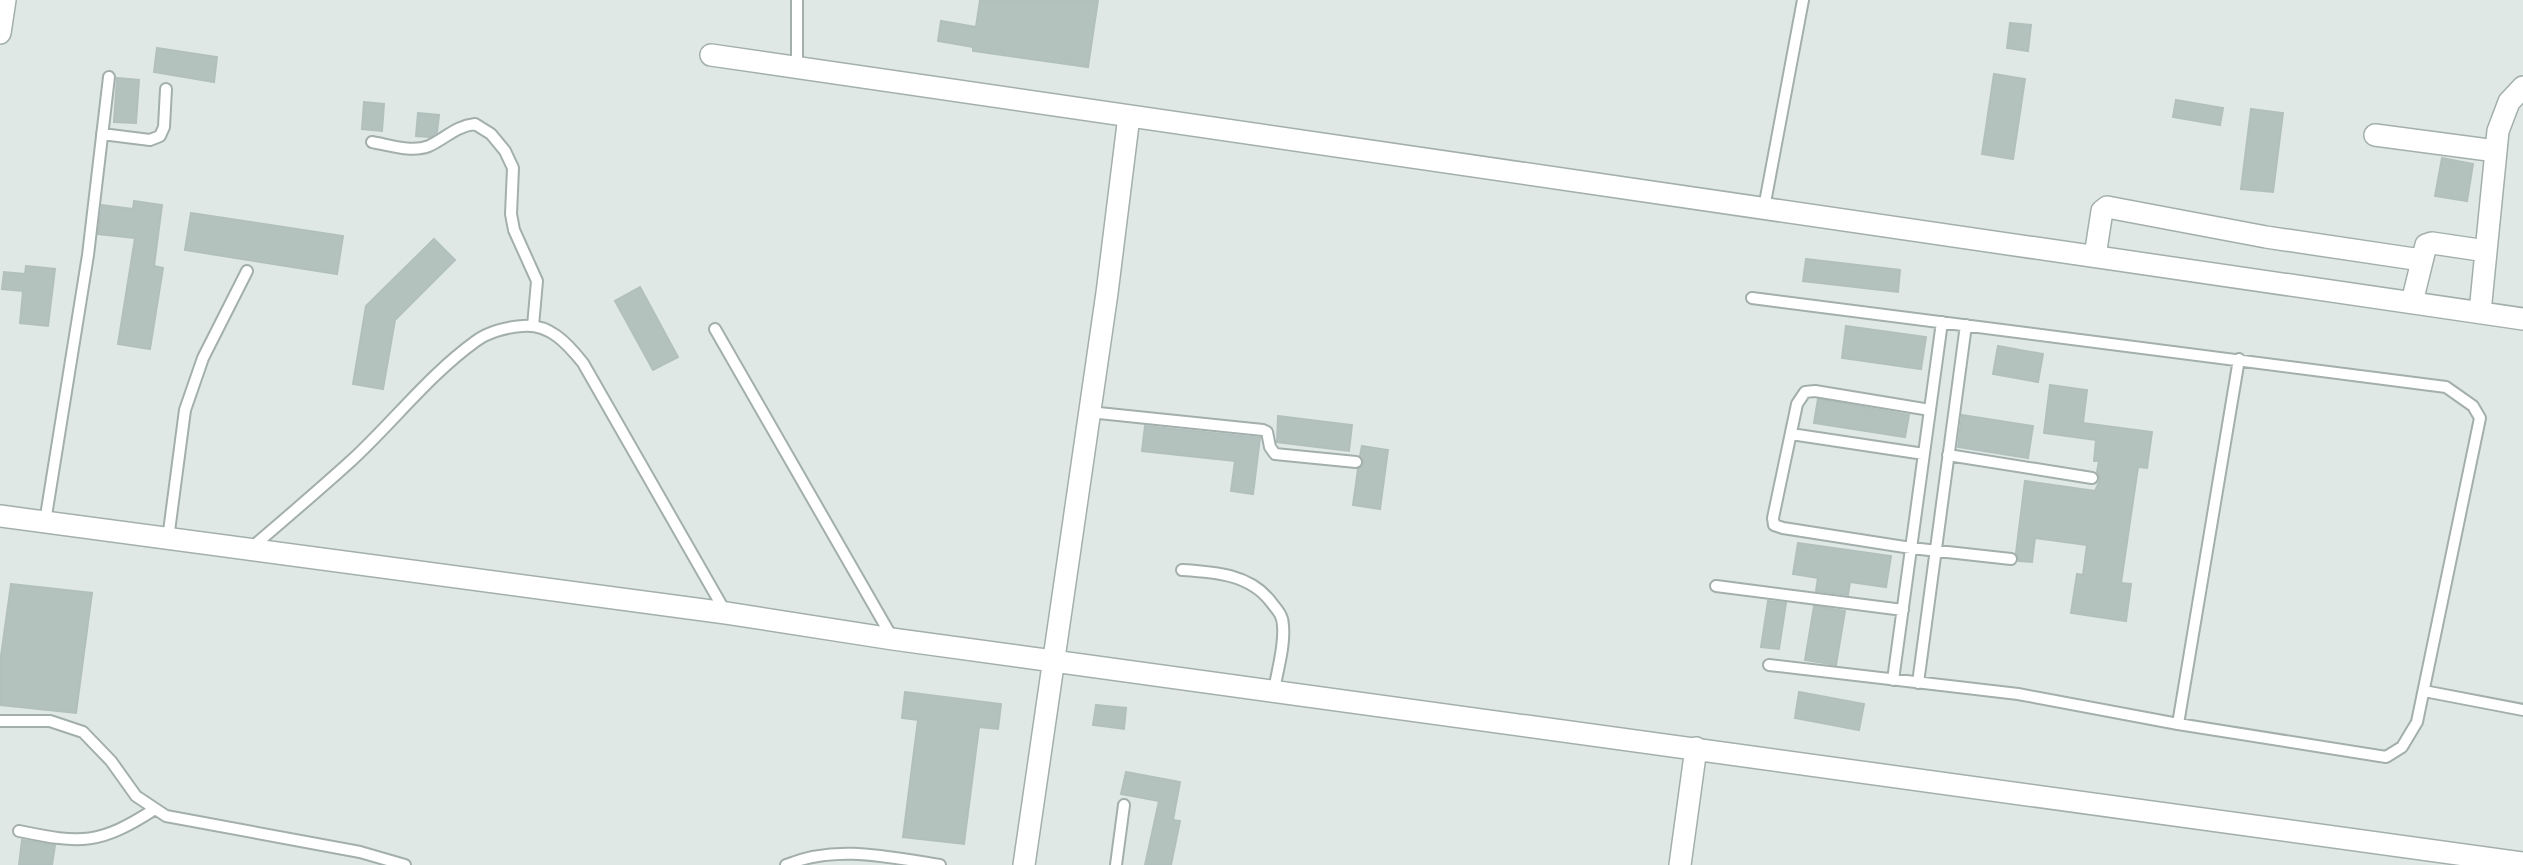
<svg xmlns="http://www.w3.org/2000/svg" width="2523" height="865" font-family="'IBM Plex Sans',sans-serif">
<rect width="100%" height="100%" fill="#dfe8e5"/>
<path fill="#b4c2be" stroke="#b2c0bd" stroke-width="2" d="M980 0H1098L1088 67 973 51V47L938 41 941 21 976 27Z
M2010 23 2031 25 2028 51 2007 48Z
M157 48 217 57 214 82 154 72Z
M1994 74 2025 79 2013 159 1982 154Z
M117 78 139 80 136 123 114 122Z
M2176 100 2223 108 2220 125 2173 117Z
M364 102 384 104 382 131 362 129Z
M2251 109 2283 113 2273 192 2241 189Z
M418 113 439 115 437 132 430 137 416 136Z
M2442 158 2473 164 2467 201 2435 196Z
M134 201 162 205 154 266 163 268 150 349 118 344 135 238 98 234 102 205 133 209Z
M191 213 343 236 337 274 185 250Z
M434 239 455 260 395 320 383 389 353 384 366 306Z
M1806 259 1900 270 1898 292 1803 281Z
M26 266 55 269 48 326 20 323 23 291 2 289 4 272 25 274Z
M640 287 678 357 653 370 615 301Z
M1846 326 1926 337 1921 369 1842 358Z
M1998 346 2043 354 2038 382 1993 374Z
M2050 385 2087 390 2083 423 2152 432 2147 468 2138 467 2121 583 2131 584 2126 621 2071 613 2077 574 2083 575 2087 545 2035 538 2032 562 2019 561 2016 553 2025 481 2095 491 2100 480 2097 472 2099 461H2094L2096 440 2044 433Z
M1818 399 1909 415 1905 437 1814 423Z
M1962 415 2033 426 2028 458 1958 447Z
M1278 416 1352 425 1349 451 1277 442Z
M1145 426 1260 438 1253 494 1231 491 1235 461 1142 451Z
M1362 446 1388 450 1380 509 1353 505 1358 469 1364 463 1360 456Z
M1798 543 1891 556 1886 587 1850 582 1848 595 1816 591 1818 578 1793 574Z
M11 584 92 593 76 713 0 705V663Z
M1768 601 1786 603 1779 649 1761 647Z
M1814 606 1845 611 1836 665 1805 660Z
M905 692 1001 704 998 729 979 727 964 844 903 837 918 720 902 718Z
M1799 692 1864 704 1859 730 1795 718Z
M1096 705 1126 708 1124 729 1093 725Z
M1126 772 1180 782 1173 820 1180 821 1171 865H1145L1159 801 1121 794Z
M22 840 55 845 52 865H19Z"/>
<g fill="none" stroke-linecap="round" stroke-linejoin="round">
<g stroke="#a3afac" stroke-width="14">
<path id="lane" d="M797 68V0
M102 134 150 140 160 136 164 127 166 89
M372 142C389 145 412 153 429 146 446 138 456 126 475 124L491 134 505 151 513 168 511 214 514 230 537 281 533 326
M1764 208 1803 0
M1752 298 2446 387 2473 406 2480 418 2417 722 2402 747 2386 757 2178 724 2018 694 1769 665
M715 329 893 639
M1930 410 1815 391 1805 392 1797 404 1773 518 1774 525 1783 528 1911 548 2011 559
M1089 412 1263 430 1267 432 1270 447 1275 454 1356 462
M1791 434 1924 454
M1948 455 2092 478
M45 522 88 255 109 77
M168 539 185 410 203 358 247 271
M251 548C285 519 319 490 352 460 394 421 430 374 476 341 488 332 507 327 522 326 549 323 567 343 583 363L726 613
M1182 570C1214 572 1250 574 1271 602 1277 610 1283 615 1283 626 1285 646 1277 671 1274 691
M1716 586 1903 610
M1893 680 1942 322
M1918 683 1966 325
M2424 691 2523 710
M0 721H50L83 732 111 761 136 796 166 816 360 852 405 865
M2178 724 2239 359
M19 831C82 844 99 845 155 809
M786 865C836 844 888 857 940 865
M1116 865 1124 805"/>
</g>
<g stroke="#a3afac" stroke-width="24">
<path id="street" d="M0 33 5 0
M711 55 2523 319
M2375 135 2496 151
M2095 256 2102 211 2107 207 2266 237 2421 260
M2412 302 2426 245 2432 243 2486 251
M2480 312 2498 131 2509 102 2523 87
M0 516 726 613 893 639 2523 863
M1024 865 1107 293 1129 116
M1680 865 1696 748"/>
</g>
<use href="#lane" stroke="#fff" stroke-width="10"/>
<use href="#street" stroke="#fff" stroke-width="21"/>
</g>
</svg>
